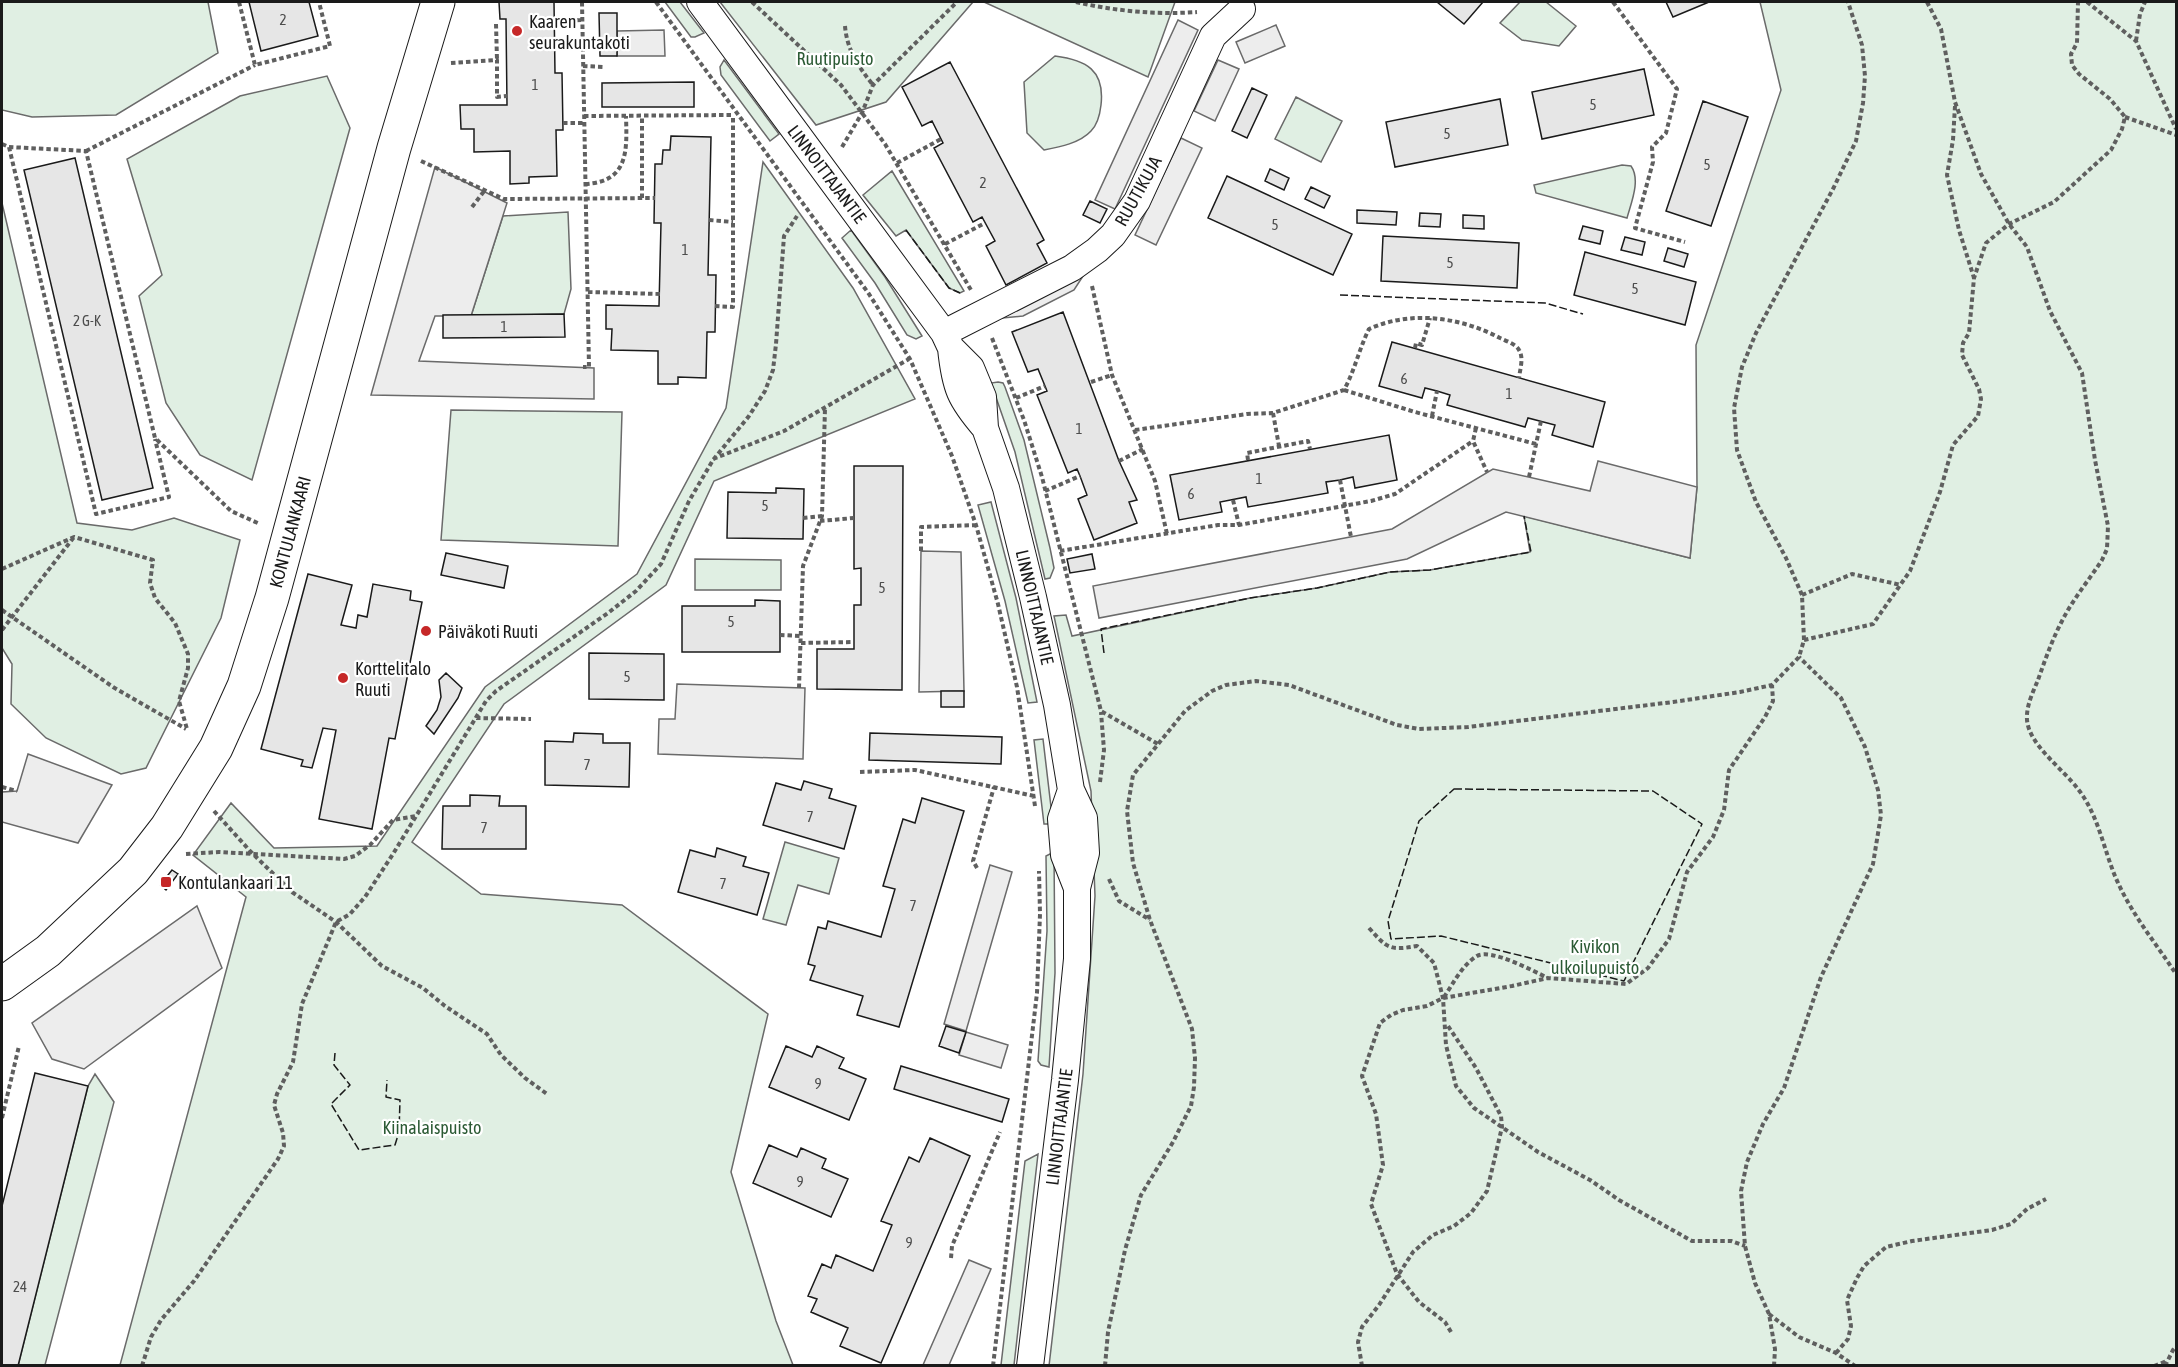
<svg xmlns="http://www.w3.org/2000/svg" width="2178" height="1367" font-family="'Asap Condensed',sans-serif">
<rect width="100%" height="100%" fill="#fff"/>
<path fill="#e0efe3" stroke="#6a6a6a" stroke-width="1.5" d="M2 2H208L218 53 116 115 32 117 2 110Z
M665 2H680L704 33 695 37H691Z
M720 2H973L886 102 816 125Z
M984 2H1175L1148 77Z
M1520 2H1546L1576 26 1559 46 1522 40 1500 23Z
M1760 2H2176V1365L1049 1366 1083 1074 1095 896 1091 791 1054 616 1066 615 1072 636 1250 598 1317 588 1390 572 1430 570 1530 552 1524 516 1690 558 1697 487 1696 345 1781 90Z
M1055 56C1086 60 1105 70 1101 105 1100 114 1098 124 1091 131 1080 143 1060 147 1044 150L1027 133 1024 82Z
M724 60 779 134 770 141 721 75 720 67Z
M327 76 350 128 252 480 200 455 166 403 139 296 162 275 127 159 240 96Z
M1296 97 1342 121 1321 162 1275 139Z
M763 162 853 288 915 399 714 481 666 585 504 704 412 842 481 894 622 905 768 1014 731 1172 776 1321 793 1365H120L246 897 193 855 231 803 274 848 377 846 485 687 637 574 726 408Z
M1622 165 1631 166C1641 180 1631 203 1627 218L1536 193 1534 185Z
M892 171 964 291 960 293 949 288 906 230 896 236 863 195Z
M2 203 77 523 132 530 174 518 240 540 221 618 146 768 121 774 46 738 11 704 12 664 2 648Z
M568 212 571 289 564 314 471 316 503 216Z
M851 230 885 277 922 336 916 339 907 335 875 283 842 238Z
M998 382 1003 383 1005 387 1024 440 1050 548 1054 568 1050 578 1045 579 1015 452 991 383Z
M451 410 622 412 618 546 441 540Z
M991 502 1016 598 1037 702 1028 703 1005 601 978 505Z
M695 559 781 560V590H695Z
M1043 739 1053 824H1044L1034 740Z
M785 842 839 858 829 894 798 885 786 925 763 919Z
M1054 852 1055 973 1049 1067 1041 1065 1038 1061 1047 931 1046 856Z
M95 1074 114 1102 45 1365 18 1366 88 1086Z
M1038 1154 1014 1365H1001L1025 1161Z"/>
<path fill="#ededed" stroke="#6a6a6a" stroke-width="1.5" d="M1178 20 1198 30 1115 209 1095 200Z
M1276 25 1285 46 1245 63 1236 42Z
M664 30 665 56H617V31Z
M1218 60 1239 69 1215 121 1194 111Z
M1181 138 1202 148 1156 245 1135 235Z
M435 167 507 203 471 316H435L419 361 594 368V399L371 395Z
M1083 276 1074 290 1023 316 1002 318Z
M1598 461 1697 487 1690 558 1506 512 1407 559 1099 618 1093 586 1392 529 1493 469 1590 491Z
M921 551 961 552 964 691 919 692Z
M677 684 805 688 803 759 658 754 659 719H675Z
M28 754 112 785 78 843 2 822V792L17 791Z
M990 865 1012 872 966 1031 944 1024Z
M197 906 222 968 84 1069 52 1059 32 1023Z
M966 1032 1008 1045 1001 1068 959 1055Z
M969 1260 991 1269 949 1365H923Z"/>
<path fill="#e6e6e6" stroke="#1a1a1a" stroke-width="1.5" d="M249 2H309L318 36 261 51Z
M499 2H554L555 73H562L563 130H556L557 176 529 177V183L510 184V151L474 152V129H461L460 105H507L506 19H500Z
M1437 2H1483L1464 24Z
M1666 2H1709L1673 17Z
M599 13H617V56H600Z
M950 62 1044 240 1037 244 1047 263 1006 285 986 246 995 241 982 217 973 222 934 148 943 143 932 121 922 126 902 87Z
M1644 69 1654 115 1542 139 1532 92Z
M694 82V107H602V83Z
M1252 88 1267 95 1247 138 1232 131Z
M1500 99 1508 145 1395 167 1386 122Z
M1703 101 1748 117 1711 226 1666 211Z
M671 136 711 137 708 275H716L715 332H707L706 378 678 377V384H658V351L611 350 612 329H606V305L659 306 661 223H654L655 164H662L663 150H670Z
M75 158 153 488 102 500 24 170Z
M1270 169 1289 178 1284 190 1265 181Z
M1227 176 1352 234 1333 275 1208 218Z
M1311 187 1330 196 1324 208 1305 199Z
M1090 201 1107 209 1100 223 1083 215Z
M1357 210 1397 212 1396 225 1357 223Z
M1420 213 1441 214 1440 227 1419 226Z
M1463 215 1484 216V229L1463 228Z
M1583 226 1603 231 1600 244 1579 239Z
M1383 236 1519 243 1517 288 1381 281Z
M1625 237 1645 242 1642 255 1621 250Z
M1668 248 1688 254 1684 267 1664 261Z
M1585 252 1696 282 1685 325 1574 295Z
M1063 312 1119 461 1137 500 1129 502 1137 523 1094 540 1078 499 1087 495 1080 476 1077 469 1068 473 1037 395 1047 391 1045 386 1038 369 1028 372 1012 332Z
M564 314 565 337 443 338V315Z
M1392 342 1605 402 1593 447 1552 435 1555 425 1528 418 1525 427 1447 405 1450 395 1437 391 1425 388 1422 398 1379 386Z
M1389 435 1397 480 1355 488 1353 477 1340 480 1326 482 1328 493 1248 507 1246 497 1220 502 1222 512 1179 520 1170 475Z
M854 466H903L902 690 817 689V649H854V605H861V568L854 569Z
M776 488 804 489 803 539 727 538 728 492 776 493Z
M446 553 508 566 504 588 441 575Z
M1092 554 1095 569 1070 573 1067 559Z
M308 574 352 585 341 625 356 628 358 615 367 617 373 584 411 591 410 600 422 602 395 739 389 738 372 829 319 819 336 730 323 728 312 768 301 766 303 760 261 749Z
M755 600 780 601V652H682V606H755Z
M589 653 664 654V700L589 699Z
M446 673 462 688 458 698 434 734 426 726 437 710 441 697 439 680Z
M941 691H964V707H941Z
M574 733 603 734V743H630L629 787 545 785V741L573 742Z
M870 733 1002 737 1001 764 869 760Z
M804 781 832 789 829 798 856 806 844 849 763 825 776 783 801 790Z
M470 795 500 796 499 806H526V849H442L443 806H470Z
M922 798 964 811 899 1027 857 1015 863 996 810 980 815 966 808 964 818 927 826 929 828 921 881 937 895 889 883 886 903 819 915 823Z
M717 848 746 857 743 866 769 873 757 915 678 892 690 850 715 857Z
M172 870 178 874 166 890 160 885Z
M946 1026 966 1032 959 1053 939 1046Z
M786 1046 812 1057 817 1046 844 1058 839 1068 866 1079 849 1120 769 1087Z
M901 1066 1009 1099 1002 1122 894 1089Z
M35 1073 88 1086 18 1366H2V1206Z
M930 1138 970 1156 881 1363 840 1346 848 1328 811 1312 817 1299 808 1296 822 1264 831 1268 836 1255 873 1271 892 1225 881 1221 891 1198 909 1157 919 1162Z
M769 1145 797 1157 801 1148 826 1159 822 1168 848 1179 831 1217 753 1183Z"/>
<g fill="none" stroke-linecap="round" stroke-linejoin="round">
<g stroke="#1a1a1a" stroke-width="28">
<path id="street" d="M700 2 944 333 951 348 971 368 983 397 985 428 1006 488 1033 597 1057 705 1071 790 1084 818 1086 853 1077 888V959L1065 1080 1030 1366
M944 333 1072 268 1097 250 1113 235 1137 201 1213 36 1242 9
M951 348C955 388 960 399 985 428
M1071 790 1061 819 1064 855 1077 888"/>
</g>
<g stroke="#1a1a1a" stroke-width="35">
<path id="secondary" d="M2 984 48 951 133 871 167 827 216 748 244 686 272 598 394 148 438 2"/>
</g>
<path stroke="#5f5f5f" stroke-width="4" stroke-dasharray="4.5 3" stroke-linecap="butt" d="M239 2 255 65 330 46 319 2
M582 2 589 367H583
M656 2 869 294 910 359 952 456 976 525 998 604 1017 687 1035 806
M752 2 841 85 862 113 885 144 971 290
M1076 2C1114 11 1158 15 1197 12
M1613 2 1677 89 1666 133 1652 147 1653 162 1635 228 1685 242
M1927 2 1941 29 1955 102 1981 174 2009 224 2027 247 2050 311 2082 373 2095 460 2108 526 2107 549 2102 560C2089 580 2073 599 2062 621 2052 640 2045 660 2038 680 2033 692 2026 706 2027 720 2029 745 2063 769 2078 789 2100 817 2104 854 2119 885 2134 917 2157 945 2176 974
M2087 2 2136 41 2176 129
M554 21 582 20
M496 24 497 60
M845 26C847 50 858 66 873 85
M2136 41 2140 14 2145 2
M451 63 497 60V97L507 96
M583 66 604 67
M1955 106 1953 140 1947 175 1959 230 1974 278
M584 116 733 115
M2125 117 2176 135
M563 123H584
M2 144 9 147 86 151 155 438 231 511 260 524
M9 147 96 514 169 497 155 439
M842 147 862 113 873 85 957 2
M86 151 255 65
M421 161 504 199 655 198
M897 163 941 139
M585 184C629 182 627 150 626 116
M642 198V116
M472 207 485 190
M709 220 733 222
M945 244 985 223
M1092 286 1112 375 1155 481 1167 534
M588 292 660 294
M715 306 733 307V116
M992 338 1024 420 1042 477 1101 711 1158 744
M1415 348 1416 343 1422 345 1430 318
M1091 382 1112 375
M1344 390 1415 412 1536 444
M1016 398 1045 386
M1273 413 1279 446
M1432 416 1437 391
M1476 428 1473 441 1487 472
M1135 430 1247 414 1273 413 1344 390C1355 370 1359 349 1369 329 1411 310 1460 317 1500 338 1506 341 1516 344 1519 350 1524 358 1520 369 1519 378
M713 459 784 431 909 359
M1248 460 1247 453 1308 441 1310 449
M1119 461 1143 449
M1529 477 1541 421
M1340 480 1351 537
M1045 491 1080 476
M1233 500 1239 525
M803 518 822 516
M820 521 854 518
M921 551V527L976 525
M1060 551 1218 525H1239L1371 501 1395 494 1473 441
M2 569 74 537 153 560 150 583 155 598 175 623 188 654V668L179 701 187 729
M1802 595 1852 574 1901 585
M2 610 113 687 186 729
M2 630 74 537
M780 635 801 636
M1804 640 1873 624 1910 571 1940 492 1953 445 1978 416 1981 399 1979 389 1962 355 1963 343 1969 333 1974 278 1986 243 2009 224 2054 202 2111 150 2122 129 2125 117 2110 99 2079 74 2072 65 2071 54 2077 43 2078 2
M801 643 853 642
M799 688 803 566 822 516 825 408
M476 718 531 719
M860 772 915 770 1034 796
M1100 782 1104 750 1101 712
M2 787 17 791
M214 811 251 852 292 892 336 922 382 966 423 988 445 1006 487 1034 501 1055 525 1078 547 1094
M186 854 219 852 344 859 355 856 370 845 393 820 416 816
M977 868 973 861 994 787
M1109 879 1119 901 1150 920
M1369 928C1387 948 1389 951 1417 946L1434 963 1443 998 1446 1045 1456 1086 1474 1108 1538 1152 1590 1180 1619 1200 1692 1241H1731L1745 1246
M1444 997C1453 984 1462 965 1477 956 1491 948 1533 971 1548 978
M2 1118 19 1046
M951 1258 952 1246 1000 1132
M1769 1314 1799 1337 1836 1353 1855 1366
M1451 1332 1445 1322 1419 1302 1397 1274 1371 1204 1383 1165 1376 1114 1362 1076 1380 1023 1391 1015 1403 1010 1427 1006 1443 998 1512 986 1548 978 1626 984 1648 968 1669 939 1687 872 1713 837 1724 810 1729 770 1765 717 1773 701 1772 685
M1836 1353 1848 1339 1851 1326 1847 1300 1857 1278 1864 1266 1886 1247 1912 1241 1992 1230 2011 1224 2027 1209 2046 1199
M657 1365V1366
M142 1366 151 1337 161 1320 194 1281 278 1159 284 1146 283 1133 274 1105 277 1094 293 1062 302 1004 336 922 350 914 365 897 393 854 486 701 496 691 608 613 636 591 661 564 689 501 713 460 749 416 765 391 773 370 776 344 784 236 797 216
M993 1366 1037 993 1040 914 1039 871
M1105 1366 1108 1332 1125 1250 1141 1195 1173 1142 1191 1106 1194 1087 1195 1058 1192 1029 1150 920 1133 863 1127 811 1133 775 1185 711 1212 691 1226 685 1256 681 1289 685 1397 725 1419 729 1468 727 1673 702 1740 692 1772 685 1799 657 1804 640 1802 595 1786 558 1756 502 1737 450 1734 408 1742 367 1756 333 1834 187 1856 141 1863 103 1865 76 1862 45 1848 2
M1362 1366 1358 1342 1362 1327 1379 1305 1413 1252 1433 1235 1454 1226 1471 1213 1487 1191 1502 1127 1501 1116 1476 1068 1448 1026
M1774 1366 1775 1349 1769 1314 1755 1283 1745 1246 1741 1191 1747 1162 1763 1124 1784 1088 1821 977 1873 864 1881 815 1878 790 1865 747 1841 698 1799 657
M2154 1366 2167 1361
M2165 1366 2173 1350 2176 1347"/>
<use href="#street" stroke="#fff" stroke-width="26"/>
<use href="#secondary" stroke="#fff" stroke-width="33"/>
<path stroke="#1a1a1a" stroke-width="1.5" stroke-dasharray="8 3" stroke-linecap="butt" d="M906 230 949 288 960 293
M1340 295 1545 303 1583 314
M1104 653 1101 629 1250 598 1317 588 1390 572 1430 570 1531 552 1524 516
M1454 789 1653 791 1702 824 1624 981 1441 936 1391 939 1388 921 1419 821Z
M335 1053 334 1065 350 1085 331 1104 359 1150 395 1145 399 1132 400 1100 386 1097 387 1080"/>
</g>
<g fill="#c62828" stroke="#fff" stroke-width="2">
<circle cx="517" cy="31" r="6"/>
<circle cx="426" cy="631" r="6"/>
<circle cx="343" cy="678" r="6"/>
<rect x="160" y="876" width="12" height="12" rx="3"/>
</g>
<g text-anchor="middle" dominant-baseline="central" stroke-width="4.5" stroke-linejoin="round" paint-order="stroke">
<g font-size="15" fill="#4d4d4d">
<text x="283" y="19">2</text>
<text x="535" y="84">1</text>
<text x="1593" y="104">5</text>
<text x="1447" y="133">5</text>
<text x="1707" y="164">5</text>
<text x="983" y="182">2</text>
<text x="1275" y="224">5</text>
<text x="685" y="249">1</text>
<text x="1450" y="262">5</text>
<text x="1635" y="288">5</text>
<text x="87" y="320">2 G-K</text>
<text x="504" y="326">1</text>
<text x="1404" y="378">6</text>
<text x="1509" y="393">1</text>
<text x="1079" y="428">1</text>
<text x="1259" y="478">1</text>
<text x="1191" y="493">6</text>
<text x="765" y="505">5</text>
<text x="882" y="587">5</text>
<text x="731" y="621">5</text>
<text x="627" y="676">5</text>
<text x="587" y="764">7</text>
<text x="810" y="816">7</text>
<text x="484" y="827">7</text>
<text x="723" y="883">7</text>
<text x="913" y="905">7</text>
<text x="818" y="1083">9</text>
<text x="800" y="1181">9</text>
<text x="909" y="1242">9</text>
<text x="20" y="1286">24</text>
</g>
<g font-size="18" fill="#1a1a1a" stroke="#fff" text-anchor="start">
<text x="529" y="21">Kaaren<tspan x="529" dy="21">seurakuntakoti</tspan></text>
<text x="438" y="631">Päiväkoti Ruuti</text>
<text x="355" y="668">Korttelitalo<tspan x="355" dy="21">Ruuti</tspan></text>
<text x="178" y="882">Kontulankaari 11</text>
</g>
<g font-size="18" fill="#2b5a34" stroke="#fff">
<text x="835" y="58">Ruutipuisto</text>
<text x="1595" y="946">Kivikon<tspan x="1595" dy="21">ulkoilupuisto</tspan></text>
<text x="432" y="1127">Kiinalaispuisto</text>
</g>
<g font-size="18" fill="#1a1a1a" stroke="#fff">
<text transform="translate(827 174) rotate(53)">LINNOITTAJANTIE</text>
<text transform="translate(1138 191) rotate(-61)">RUUTIKUJA</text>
<text transform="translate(290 532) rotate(-75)">KONTULANKAARI</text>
<text transform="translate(1035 607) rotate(77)">LINNOITTAJANTIE</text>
<text transform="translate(1059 1127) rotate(-83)">LINNOITTAJANTIE</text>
</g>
</g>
<rect width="2178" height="1367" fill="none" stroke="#1a1a1a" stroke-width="6"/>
</svg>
